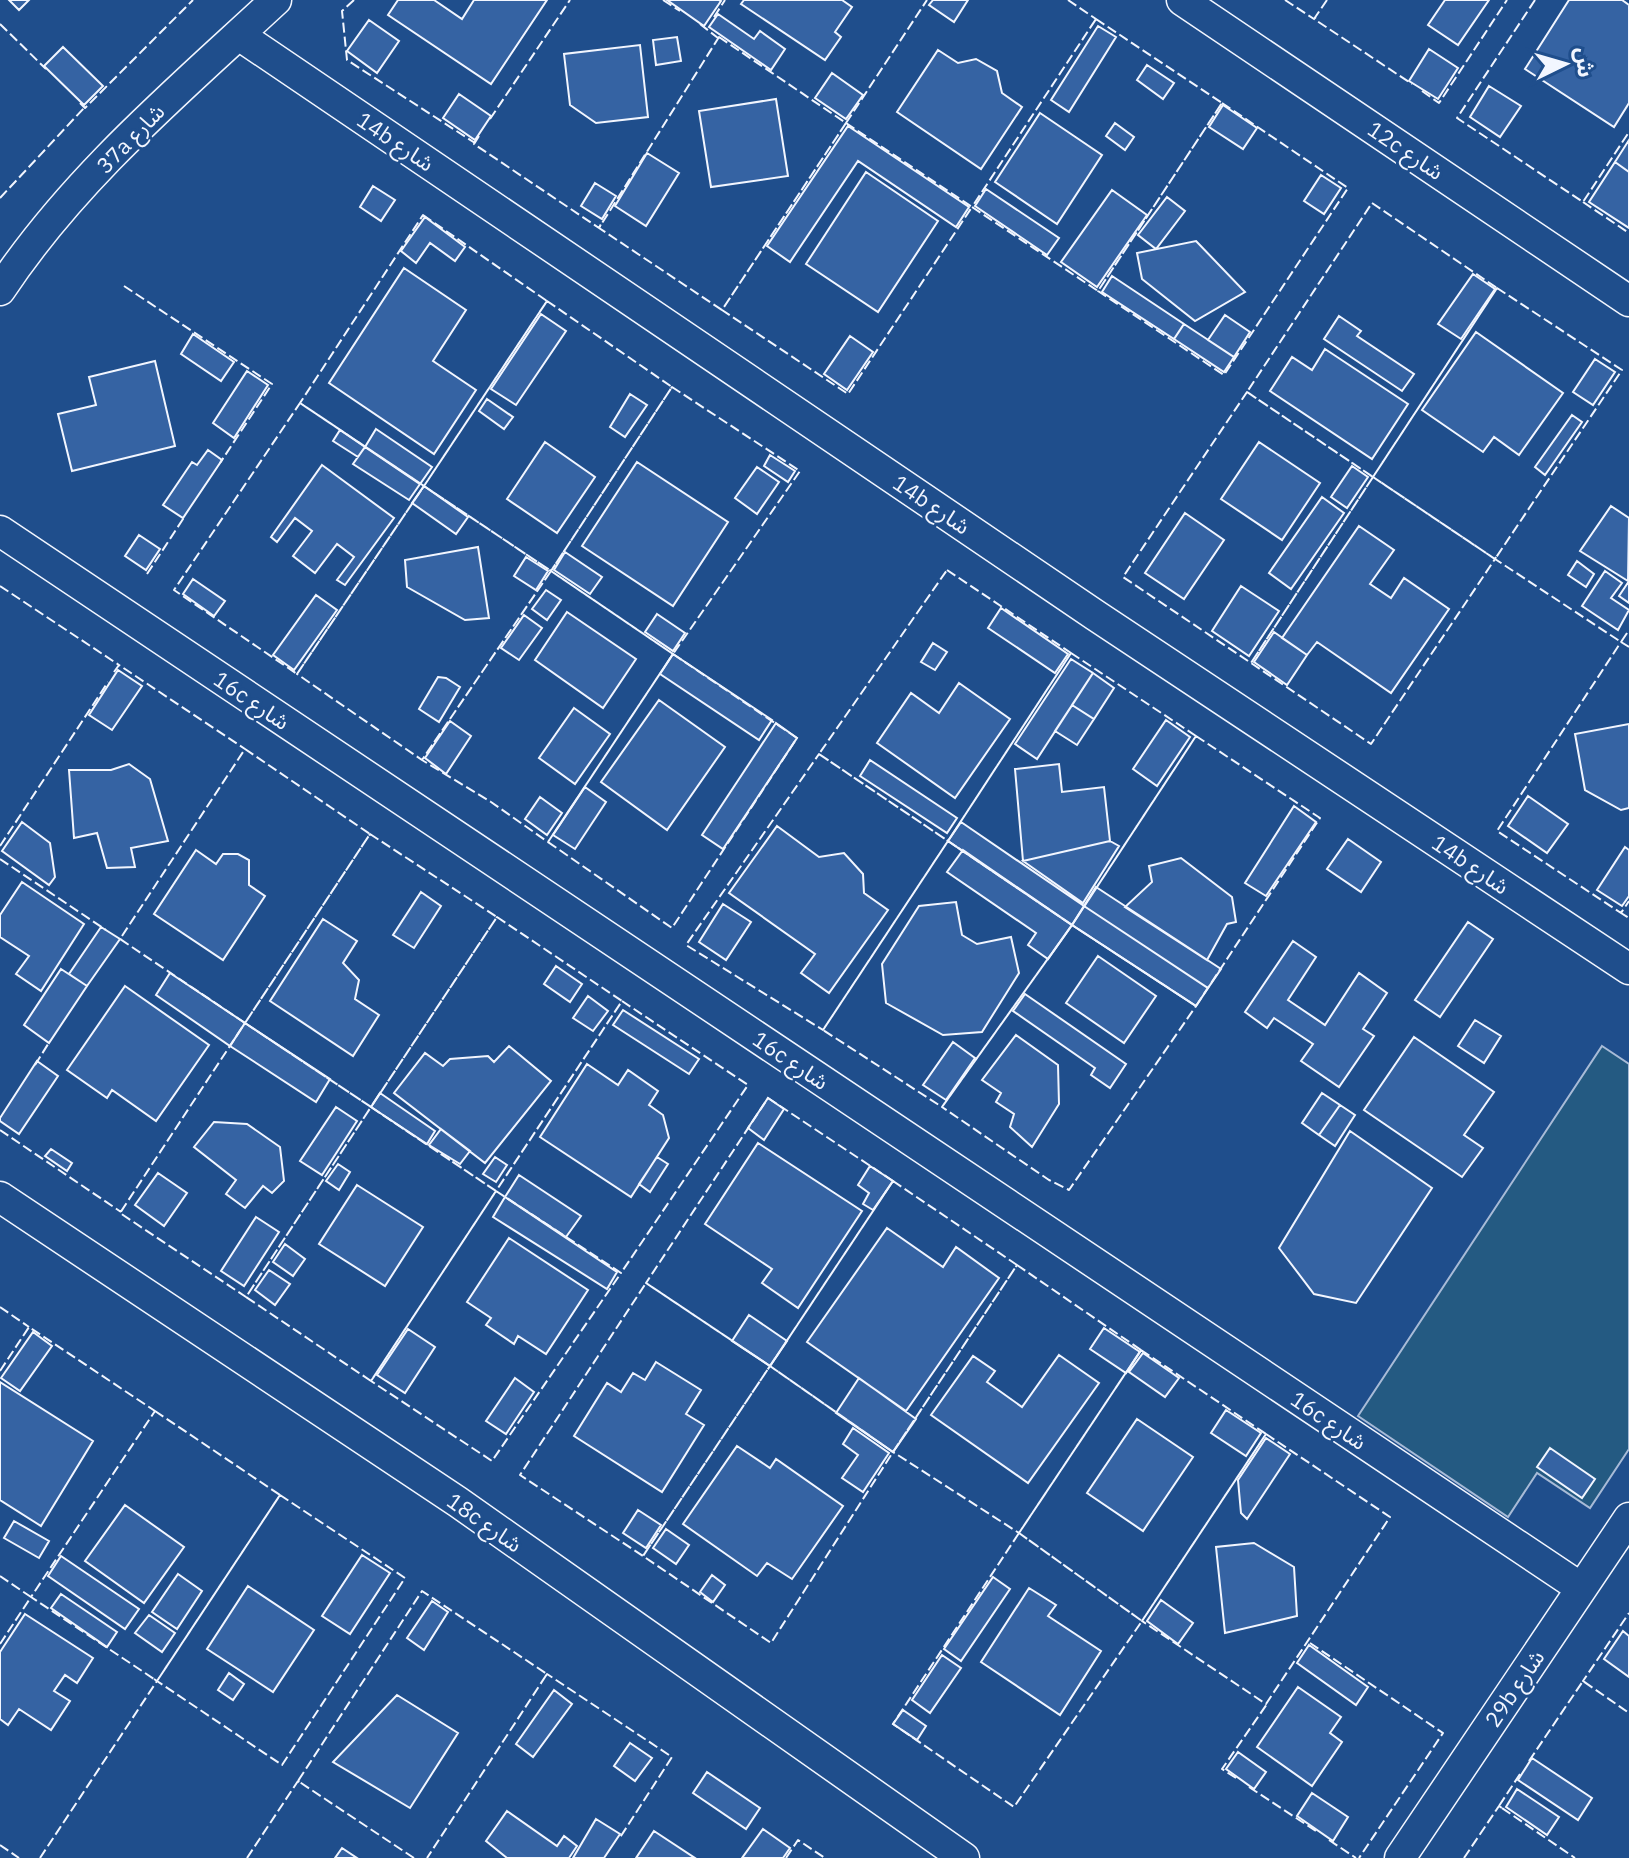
<svg xmlns="http://www.w3.org/2000/svg" width="1629" height="1858" font-family="'IBM Plex Sans','Noto Sans Arabic',sans-serif">
<rect width="100%" height="100%" fill="#1f4e8c"/>
<path fill="#245a82" stroke="#a8bbd7" stroke-width="2" d="M1602 1046 1629 1064V1449L1590 1508 1537 1473 1508 1517 1358 1416Z"/>
<path fill="#3563a3" stroke="#f2f6ff" stroke-width="2" d="M9 0H29L19 10Z
M398 0H434L462 19 474 0H547L491 84 388 15Z
M667 0H719L721 1 704 26Z
M744 0H842L852 7 835 32 841 37 825 60 741 4Z
M933 0H968L954 22 929 5Z
M1445 0H1489L1458 45 1428 25Z
M1569 0H1622L1629 5V103L1614 127 1525 69Z
M718 14 754 39 760 31 785 49 771 70 709 27Z
M369 20 399 41 377 73 347 51Z
M1098 26 1116 37 1069 112 1051 100Z
M677 37 681 61 656 65 653 40Z
M640 45 648 117 596 123 570 105 564 54Z
M63 47 103 86 84 105 44 66Z
M1429 49 1458 68 1438 99 1409 81Z
M938 50 958 63 976 59 997 71 1002 93 1022 107 981 169 897 112Z
M1147 65 1174 83 1163 99 1137 80Z
M832 73 863 95 846 119 815 98Z
M1489 86 1521 106 1500 137 1470 117Z
M459 94 491 116 475 140 443 118Z
M776 99 788 176 711 187 699 111Z
M1223 105 1257 128 1243 149 1209 127Z
M1040 113 1102 155 1057 224 995 182Z
M1115 123 1134 137 1125 150 1106 136Z
M848 126 969 207 956 227 858 161 790 262 767 246Z
M1629 140V172L1615 162Z
M647 153 679 173 646 226 615 206Z
M1615 162 1629 172V228L1589 202Z
M866 172 938 221 878 312 806 264Z
M1321 175 1341 188 1324 214 1304 201Z
M595 183 616 196 602 219 581 206Z
M373 186 395 200 381 221 360 207Z
M986 189 1059 238 1047 255 975 206Z
M1112 190 1147 215 1097 287 1061 262Z
M1167 197 1185 211 1156 249 1138 235Z
M425 217 465 247 455 261 430 243 416 263 401 251Z
M1196 241 1245 292 1195 321 1142 279 1137 253Z
M404 268 466 310 433 361 476 390 434 454 329 383Z
M1473 274 1495 289 1461 339 1438 324Z
M1112 276 1184 324 1174 339 1102 292Z
M541 314 566 331 516 405 491 389Z
M1225 315 1250 332 1234 357 1208 340Z
M1339 316 1361 331 1357 336 1414 374 1402 391 1324 339Z
M1184 324 1234 357 1224 372 1174 339Z
M1476 332 1563 393 1519 455 1494 437 1483 452 1422 410Z
M193 334 234 362 221 381 181 354Z
M850 336 873 352 847 390 824 374Z
M1325 349 1408 404 1372 459 1270 391 1292 357 1312 370Z
M1595 359 1615 372 1593 405 1573 392Z
M155 361 175 446 72 471 58 414 96 405 89 377Z
M247 371 268 385 234 438 213 423Z
M630 394 647 405 625 437 610 427Z
M487 399 513 417 504 429 479 411Z
M1572 415 1582 422 1545 475 1535 467Z
M376 429 432 467 420 484 365 447Z
M340 430 365 447 358 457 333 441Z
M545 442 595 477 557 533 507 499Z
M1259 442 1320 483 1282 540 1221 499Z
M365 447 420 484 409 500 353 464Z
M208 450 222 460 183 518 163 505 192 462 197 465Z
M770 455 795 471 788 482 764 466Z
M637 462 728 522 673 606 582 546Z
M322 465 394 518 345 585 337 580 354 557 337 544 315 573 293 556 312 531 295 518 277 542 271 537Z
M1352 466 1368 477 1347 508 1331 497Z
M757 467 779 482 757 514 735 498Z
M424 486 468 517 456 534 412 503Z
M1322 497 1344 513 1291 589 1269 573Z
M1611 506 1629 518 1628 581 1580 551Z
M1185 513 1224 540 1184 599 1145 573Z
M1359 526 1394 550 1370 584 1391 598 1404 578 1449 609 1391 693 1317 642 1307 655 1282 638Z
M139 535 160 549 146 570 125 556Z
M478 547 489 618 465 620 407 587 405 560Z
M565 552 602 577 590 594 554 570Z
M526 557 548 571 536 590 514 576Z
M1577 561 1594 574 1586 587 1568 575Z
M1605 571 1622 583 1611 598 1629 610 1618 630 1582 606Z
M193 579 225 601 214 616 183 594Z
M1629 581V603L1619 596Z
M1241 586 1279 611 1249 656 1212 631Z
M546 590 561 600 547 620 532 609Z
M316 595 337 610 294 670 273 655Z
M1001 608 1068 654 1055 673 988 628Z
M567 612 636 659 603 708 535 660Z
M657 614 685 633 673 651 645 632Z
M524 615 542 628 519 660 501 648Z
M1274 632 1307 655 1287 685 1254 662Z
M933 643 947 652 935 670 921 662Z
M673 654 772 720 759 740 660 674Z
M1071 659 1093 673 1037 759 1015 744Z
M118 670 142 686 112 730 89 715Z
M1093 673 1114 688 1094 719 1072 705Z
M438 677 446 678 460 687 439 722 419 709Z
M959 683 1010 719 955 798 877 743 911 693 939 713Z
M659 700 725 747 667 830 601 782Z
M1072 705 1094 719 1077 745 1055 731Z
M574 708 610 734 575 784 539 758Z
M1166 720 1190 737 1157 786 1133 769Z
M450 721 471 736 446 774 425 758Z
M776 723 797 738 723 849 702 835Z
M1629 724V808L1621 810 1585 790 1575 734Z
M870 760 957 818 947 833 860 776Z
M129 764 150 779 168 841 131 848 135 867 107 868 97 833 74 838 69 770H111Z
M1059 764 1062 792 1104 787 1110 841 1023 861 1015 769Z
M585 787 606 802 575 849 553 835Z
M1528 796 1568 824 1547 853 1508 826Z
M540 797 562 813 547 835 525 819Z
M1294 806 1316 822 1266 896 1245 883Z
M22 822 50 843 55 877 49 885 2 851Z
M961 822 1084 906 1072 925 948 841Z
M777 826 819 857 844 853 863 874 864 893 888 910 829 993 801 973 815 954 729 893Z
M1348 839 1381 862 1361 892 1327 869Z
M1110 841 1119 846 1083 903 1023 861Z
M1625 847 1629 850V896L1622 906 1597 890Z
M196 850 216 864 223 854H238L249 860V885L265 896 223 960 154 914Z
M963 850 1072 925 1048 959 1028 945 1036 933 947 872Z
M1181 858 1232 897 1236 922 1227 924 1207 960 1125 907 1152 882 1149 866Z
M22 882 84 924 41 991 16 974 29 956 0 937V915Z
M1096 887 1221 969 1208 988 1084 906Z
M421 892 441 906 414 948 393 935Z
M956 902 962 935 977 944 1011 937 1019 973 982 1032 943 1035 886 1003 882 964 919 906Z
M723 904 751 922 726 960 699 942Z
M1084 906 1208 988 1196 1006 1072 925Z
M323 919 357 941 343 963 359 980 355 999 379 1015 353 1056 270 1001Z
M1468 922 1493 939 1440 1017 1415 1000Z
M101 927 120 939 87 986 69 974Z
M1293 941 1316 957 1288 1000 1325 1025 1359 973 1387 993 1363 1029 1374 1036 1339 1087 1301 1061 1313 1044 1274 1018 1267 1028 1245 1012Z
M1098 956 1156 996 1124 1043 1066 1003Z
M556 966 582 984 570 1002 544 984Z
M61 969 87 986 49 1043 24 1025Z
M170 973 245 1023 230 1046 156 995Z
M125 986 209 1045 156 1121 112 1090 107 1098 67 1070Z
M1025 994 1126 1064 1110 1088 1091 1075 1095 1068 1013 1011Z
M588 996 608 1011 593 1031 573 1018Z
M623 1010 699 1059 689 1074 613 1025Z
M1475 1020 1501 1036 1484 1063 1458 1046Z
M245 1023 330 1079 316 1102 230 1046Z
M1016 1035 1058 1065 1059 1104 1032 1147 1010 1127 1014 1114 996 1102 1001 1093 982 1080Z
M1414 1037 1494 1092 1464 1135 1483 1148 1462 1177 1364 1110Z
M953 1042 975 1058 946 1100 923 1085Z
M509 1046 551 1081 485 1163 394 1093 425 1053 443 1066 450 1059 488 1056 494 1062Z
M37 1061 58 1076 19 1134 0 1121V1118Z
M587 1064 618 1085 628 1070 658 1091 649 1105 663 1115 669 1138 631 1197 540 1137Z
M380 1093 435 1131 427 1144 371 1107Z
M1322 1093 1340 1105 1319 1135 1302 1123Z
M768 1098 784 1109 764 1140 748 1128Z
M1340 1105 1355 1115 1335 1146 1319 1135Z
M336 1107 357 1121 322 1175 300 1161Z
M214 1122 247 1124 280 1147 284 1181 272 1193 263 1186 245 1208 226 1194 236 1180 194 1147Z
M441 1129 470 1151 460 1164 429 1145Z
M1350 1131 1432 1188 1356 1303 1314 1294 1279 1248Z
M758 1143 862 1211 798 1308 762 1283 772 1269 705 1224Z
M51 1149 72 1163 67 1171 45 1156Z
M495 1157 507 1165 496 1182 483 1174Z
M657 1157 668 1164 650 1192 639 1184Z
M338 1164 350 1172 339 1190 326 1181Z
M870 1166 893 1181 873 1210 863 1204 869 1193 858 1185Z
M158 1173 187 1193 164 1226 135 1205Z
M519 1175 581 1216 566 1237 505 1197Z
M357 1185 423 1227 385 1286 319 1244Z
M505 1197 617 1272 607 1289 493 1217Z
M256 1217 279 1232 244 1286 221 1271Z
M887 1228 943 1267 956 1247 999 1278 906 1411 807 1342Z
M509 1238 588 1290 546 1354 518 1336 514 1344 486 1325 491 1318 467 1302Z
M285 1244 305 1259 293 1276 273 1262Z
M269 1270 290 1284 275 1305 255 1290Z
M749 1315 787 1341 770 1366 732 1341Z
M1104 1328 1140 1352 1126 1373 1090 1349Z
M408 1329 435 1347 405 1393 377 1375Z
M33 1332 52 1346 20 1391 1 1378Z
M1143 1353 1179 1378 1165 1397 1129 1372Z
M1059 1355 1099 1383 1028 1483 931 1415 973 1356 995 1371 987 1382 1022 1407Z
M656 1362 701 1390 686 1414 704 1425 662 1492 574 1436 607 1383 621 1392 633 1373 645 1380Z
M515 1378 534 1392 506 1434 486 1421Z
M859 1378 916 1419 893 1452 836 1413Z
M0 1382 93 1441 41 1526 0 1500Z
M1226 1410 1261 1433 1246 1456 1211 1433Z
M1137 1419 1193 1457 1143 1531 1087 1493Z
M853 1428 889 1453 863 1492 842 1478 858 1455 843 1444Z
M1266 1438 1290 1454 1247 1519 1241 1513 1238 1480Z
M737 1446 770 1468 776 1459 843 1506 792 1579 767 1563 757 1576 683 1524Z
M1550 1448 1595 1479 1582 1498 1537 1467Z
M125 1505 184 1547 144 1603 85 1561Z
M638 1510 661 1525 646 1548 623 1533Z
M14 1521 49 1541 39 1558 4 1538Z
M666 1529 689 1545 676 1564 653 1548Z
M1254 1543 1294 1567 1297 1616 1225 1633 1216 1547Z
M362 1555 390 1573 350 1634 322 1616Z
M61 1556 139 1609 125 1629 48 1576Z
M178 1574 202 1591 177 1629 152 1612Z
M712 1575 725 1585 713 1602 700 1592Z
M993 1577 1010 1589 961 1661 944 1649Z
M248 1586 314 1630 273 1692 207 1649Z
M1029 1588 1056 1605 1048 1616 1101 1651 1060 1715 981 1662Z
M61 1594 117 1632 107 1647 51 1608Z
M1161 1600 1193 1623 1178 1644 1147 1621Z
M432 1601 448 1612 424 1650 407 1638Z
M25 1614 93 1658 77 1683 65 1675 54 1691 70 1701 51 1730 19 1709 8 1725 0 1719V1652Z
M149 1615 175 1633 162 1652 135 1633Z
M1623 1631 1629 1636V1677L1604 1659Z
M1309 1645 1368 1687 1356 1705 1297 1663Z
M942 1655 961 1668 930 1713 912 1700Z
M229 1673 244 1684 233 1700 218 1690Z
M1298 1687 1341 1717 1330 1733 1342 1742 1312 1786 1257 1747Z
M554 1690 572 1704 533 1757 516 1744Z
M397 1695 458 1733 410 1808 333 1762Z
M903 1710 926 1726 917 1740 893 1724Z
M630 1743 652 1758 635 1781 614 1766Z
M1238 1752 1266 1772 1254 1789 1226 1769Z
M1532 1758 1592 1798 1578 1820 1518 1780Z
M707 1772 760 1808 746 1829 693 1793Z
M1517 1789 1559 1817 1547 1835 1506 1807Z
M1312 1793 1348 1817 1333 1841 1297 1816Z
M507 1811 557 1846 564 1836 577 1846 569 1858H507L486 1841Z
M596 1819 620 1834 604 1858H573Z
M763 1829 790 1848 783 1858H742Z
M654 1831 695 1858H636Z
M342 1848 357 1858H335Z"/>
<g fill="none" stroke-linecap="round" stroke-linejoin="round">
<g stroke="#f2f6ff" stroke-width="33">
<path id="minor" d="M1182 0 1629 301
M239 35 1095 615 1629 969
M0 290C74 178 179 90 276 0
M0 531 1581 1588
M0 1197 458 1502 964 1858
M1400 1858 1629 1518"/>
</g>
<use href="#minor" stroke="#1f4e8c" stroke-width="30"/>
<path stroke="#f2f6ff" stroke-width="2" stroke-dasharray="10 4" stroke-linecap="butt" d="M354 0 342 11 347 60 475 143
M663 0 680 11
M1068 0 1096 19 1094 22
M1285 0 1314 19 1316 17
M1327 0 1314 19 1412 84
M1535 0 1457 118 1583 202 1629 132
M714 17 725 0
M1096 19 1222 103 1098 291 972 207Z
M0 24 46 69
M700 24 718 38
M719 37 846 123 722 310 599 228Z
M1422 91 1439 103 1507 0
M80 103 85 108 193 0
M1222 103 1348 188 1224 375 1098 291Z
M490 119 570 0
M846 123 972 207 848 394 722 310Z
M846 123 927 0
M479 136 474 144 599 228 601 224
M0 198 84 108
M1583 202 1629 233
M1372 203 1497 288 1373 477 1247 392Z
M423 215 547 301 424 486 300 403Z
M124 286 272 384 220 463
M1497 288 1622 370 1495 559 1373 477Z
M547 301 672 387 551 571 424 486Z
M672 387 800 471 673 654 551 571Z
M1247 392 1373 477 1251 663 1123 577Z
M300 403 424 486 297 674 174 590Z
M1373 477 1495 559 1371 744 1251 663Z
M424 486 551 571 422 760 297 674Z
M1496 557 1495 559 1621 642 1629 630
M947 570 1071 653 948 841 819 754Z
M551 571 673 654 548 842 491 802 422 760Z
M147 574 185 516
M0 586 119 665
M1629 647 1621 642 1497 831 1621 913 1629 901
M1071 653 1196 736 1072 925 948 841Z
M673 654 797 738 672 928 548 842Z
M114 672 119 665 245 749
M1196 736 1320 818 1196 1006 1072 925Z
M245 749 370 834 245 1023 120 939Z
M819 754 948 841 823 1030 686 945Z
M370 834 497 917 371 1107 245 1023Z
M948 841 1072 925 942 1107 823 1030Z
M0 846 108 682
M0 859 106 930
M1622 911 1621 913 1629 918
M497 917 622 1001 496 1191 371 1107Z
M1072 925 1196 1006 1069 1190 1049 1180 942 1107Z
M622 1001 748 1085 621 1273 496 1191Z
M245 1023 371 1107 246 1297 120 1213Z
M35 1065 50 1041
M768 1098 893 1181 770 1366 646 1283Z
M371 1107 496 1191 371 1381 246 1297Z
M0 1130 121 1212
M893 1181 1017 1265 893 1452 770 1366Z
M496 1191 621 1273 492 1461 371 1381Z
M1017 1265 1141 1350 1019 1533 893 1452Z
M646 1283 770 1366 643 1556 520 1475Z
M0 1307 29 1327
M1141 1350 1266 1434 1142 1621 1019 1533Z
M770 1366 893 1452 771 1643 643 1556Z
M0 1371 29 1327 155 1411 153 1414
M155 1411 280 1495 157 1681 31 1597Z
M1266 1434 1390 1517 1266 1704 1142 1621Z
M280 1495 405 1578 282 1765 157 1681Z
M1019 1533 1142 1621 1014 1807 893 1724Z
M0 1576 31 1597 33 1594
M1310 1643 1443 1733 1359 1858
M0 1644 31 1597 34 1599
M545 1677 547 1674 672 1757 619 1839
M1586 1683 1583 1681 1629 1613
M1529 1761 1583 1681 1629 1713
M1520 1774 1499 1806 1575 1858
M1236 1778 1222 1769 1267 1704
M1249 1787 1316 1831
M1329 1840 1356 1858
M0 1845 19 1858
M40 1858 157 1681 154 1679
M247 1858 298 1781 301 1783
M414 1858 298 1781 422 1591 547 1674 427 1858
M786 1858 798 1840 825 1858
M1464 1858 1499 1806 1502 1808"/>
</g>
<g text-anchor="middle" dominant-baseline="central" stroke-width="6" stroke-linejoin="round" paint-order="stroke">
<g font-size="22" fill="#f2f6ff" stroke="#1f4e8c">
<text transform="translate(130 138) rotate(-46)">37a شارع</text>
<text transform="translate(396 141) rotate(34)">14b شارع</text>
<text transform="translate(1406 150) rotate(34)">12c شارع</text>
<text transform="translate(932 504) rotate(34)">14b شارع</text>
<text transform="translate(252 700) rotate(34)">16c شارع</text>
<text transform="translate(1471 864) rotate(34)">14b شارع</text>
<text transform="translate(791 1060) rotate(34)">16c شارع</text>
<text transform="translate(1329 1420) rotate(34)">16c شارع</text>
<text transform="translate(485 1522) rotate(35)">18c شارع</text>
<text transform="translate(1514 1688) rotate(-56)">29b شارع</text>
</g>
</g>
<g transform="translate(1565 64) rotate(85)" stroke="#1f4e8c" stroke-width="6" paint-order="stroke">
<path d="M0-6L14 30L0 20L-14 30Z" fill="#f2f6ff"/>
<text y="-12" font-size="22" font-weight="bold" text-anchor="middle" fill="#f2f6ff">ش</text>
</g>
</svg>
